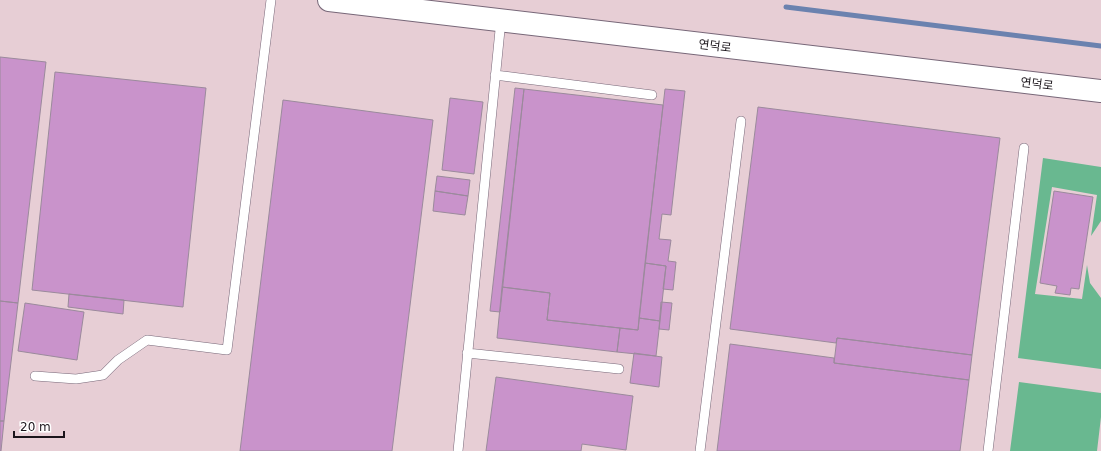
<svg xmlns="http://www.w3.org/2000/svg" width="1101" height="451" font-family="'DejaVu Sans','Noto Sans KR',sans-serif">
<rect width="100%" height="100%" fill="#ebd9eb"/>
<path fill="#e7ced5" d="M0 0H1101V451H0Z"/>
<path fill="#69b890" d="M1043 158 1101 167V221L1091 236 1097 195 1052 187 1035 294 1082 299 1087 265 1090 283 1101 298V369L1018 358Z
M1019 382 1101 393V417L1097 451H1010Z"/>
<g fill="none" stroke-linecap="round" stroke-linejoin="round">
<path stroke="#6b82af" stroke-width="5" d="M786 7 1101 46"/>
</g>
<path fill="#c993cb" stroke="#9b8a9c" d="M0 57 46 62 18 303 0 301Z
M55 72 206 88 183 307 32 290Z
M515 88 524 89 500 312 490 311Z
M524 89 663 105 638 330 547 320 550 293 502 287Z
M665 89 685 91 671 215 662 214 659 239 671 240 668 261 676 262 673 290 663 289 666 266 645 263Z
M450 98 483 102 474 174 442 170Z
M283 100 433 120 392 451H240Z
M758 107 1000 138 972 355 837 338 836 343 730 329Z
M437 176 470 180 468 196 435 191Z
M435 191 468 196 465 215 433 211Z
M1054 191 1093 197 1079 289 1071 288 1070 295 1055 293 1057 286 1040 283Z
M645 263 666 266 660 321 639 318Z
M502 287 550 293 547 320 620 328 617 352 497 338Z
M69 294 124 300 123 314 68 307Z
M0 301 18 303 4 421H0Z
M661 302 672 303 669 330 659 329Z
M25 303 84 312 77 360 18 351Z
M639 318 660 321 656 356 617 352 620 328 638 330Z
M837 338 972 355 969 380 834 363Z
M730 344 834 358V363L969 380 960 451H717Z
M634 353 662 357 659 387 630 383Z
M496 377 633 396 626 450 582 444 581 451H486Z
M0 421H4L1 451H0Z"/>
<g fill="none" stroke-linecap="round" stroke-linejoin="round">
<g stroke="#776778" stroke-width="10">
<path id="service" d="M495 75 652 95
M467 353 619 369
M35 376 76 379 103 375 118 360 147 340 227 350 271 0
M458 451 501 20
M700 451 741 121
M988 451 1024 148"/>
</g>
<g stroke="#776778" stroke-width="24">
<path id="tertiary" d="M329 0 1101 91"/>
</g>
<use href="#service" stroke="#fff" stroke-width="9"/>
<use href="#tertiary" stroke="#fff" stroke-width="22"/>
</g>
<g text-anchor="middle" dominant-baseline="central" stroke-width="3" stroke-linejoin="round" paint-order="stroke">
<g font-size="12" fill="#1b151b" stroke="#fff">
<text transform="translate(715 46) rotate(7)">연덕로</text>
<text transform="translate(1037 84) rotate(7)">연덕로</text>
</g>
</g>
<path d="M14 431v6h50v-6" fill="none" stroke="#1b151b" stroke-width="2"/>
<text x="20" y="431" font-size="12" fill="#1b151b" stroke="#ffffff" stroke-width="3" paint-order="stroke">20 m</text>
</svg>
